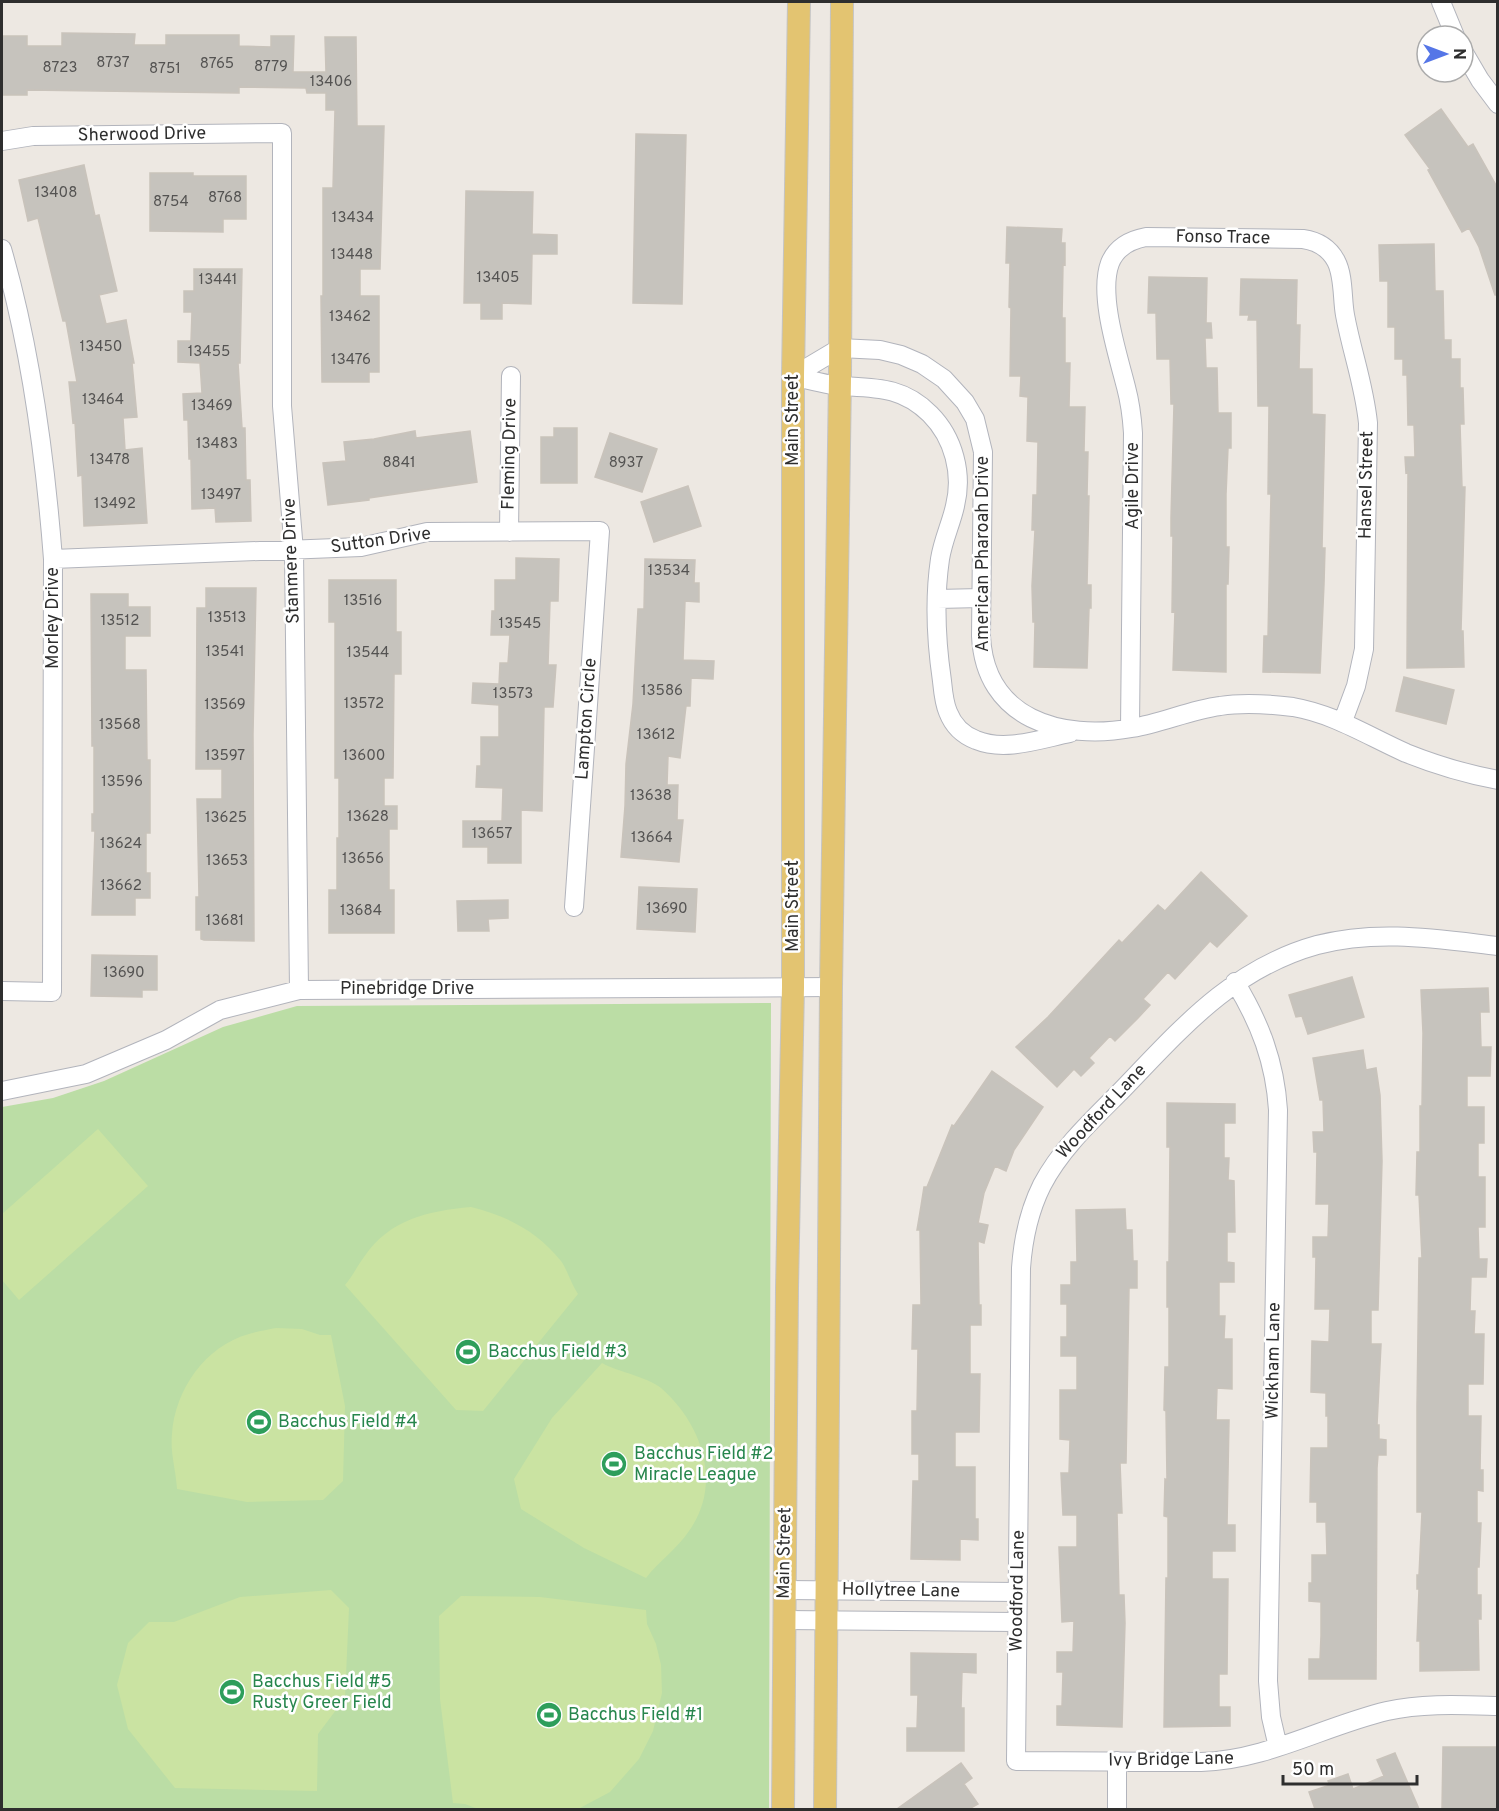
<svg xmlns="http://www.w3.org/2000/svg" width="1499" height="1811" font-family="Overpass,sans-serif">
<rect width="100%" height="100%" fill="#ede8e2"/>
<path fill="#bbdda5" d="M771 1003 769 1809 2 1810V1107L53 1098 104 1081 223 1027 297 1006Z"/>
<path fill="#cae3a2" d="M98 1129 148 1186 19 1300 2 1280V1214Z
M471 1207C507 1216 537 1231 561 1261 568 1271 571 1284 578 1294L483 1411 456 1410 345 1285C353 1276 357 1266 364 1257 390 1219 428 1211 471 1207Z
M276 1328 302 1329 320 1335H331L345 1406 343 1481 323 1500 247 1502 177 1489C176 1470 170 1453 172 1434 175 1390 205 1346 249 1334 258 1331 267 1330 276 1328Z
M602 1363C618 1372 648 1377 661 1388 702 1424 723 1483 689 1531 677 1549 659 1561 646 1578L584 1548 521 1509 514 1479 552 1418Z
M331 1590 349 1608 345 1698 318 1734 317 1791 175 1788 128 1729 117 1685 128 1643 149 1622H174L240 1597Z
M461 1596 540 1597 646 1610 647 1624 656 1644 661 1665 662 1693 653 1731 639 1759 610 1792 578 1809H478L465 1804 453 1803 440 1699 439 1616Z"/>
<path fill="#c6c3bd" stroke="#c9c3bb" stroke-width="1.5" d="M62 33 135 34 134 45H166V35H239V46L271 47V36H294L293 72H326L325 37H356L357 126H384L380 269H360V296H379V372H369V382H322L321 296H323V188H333L335 110H326V93H307L306 88 239 87V93L27 90V95H2V36H27V46H62Z
M1441 109 1468 147 1473 144 1497 187V295H1495L1479 247 1469 228 1462 232 1428 170 1430 169 1405 135Z
M636 134 686 135 682 304 633 303Z
M84 165 95 216 99 215 117 291 99 295 106 324 126 320 134 363H132L137 417 123 418 125 450 142 448 147 523 84 526 82 475 78 476 75 422 73 423 69 382H77L66 321H63L38 218 28 221 19 180Z
M150 173H193V176H246V219H223V232L150 231Z
M466 191 533 192 532 234 557 235V254H532L531 304 502 303V319H481V303H464Z
M1007 227 1062 229 1061 243H1065V265L1063 264 1062 318H1065V363H1070L1069 407H1085L1084 452H1088L1087 496H1089L1087 585H1091V608H1089L1087 668 1034 667 1035 622H1033L1032 586 1035 530H1032L1033 495H1037L1038 442 1027 441 1028 397 1020 396 1021 376H1010L1011 308 1009 307 1010 263H1006Z
M1434 244 1435 291H1443L1444 340H1451V359H1460V388H1463L1464 424H1460L1462 487H1465L1461 631H1463L1464 667 1407 668 1408 472 1406 473 1405 457H1415L1414 425H1408L1407 375H1403V359H1395V327H1388V281H1380L1379 245Z
M194 269H242L240 363H238L242 428H245L246 480H250L251 521 216 522 215 508 192 509 191 459H189L188 420H184L183 394 202 393 200 363 178 362V341H191L192 312H184V291H194Z
M1149 277 1207 278 1206 323H1211L1212 338H1205L1206 368H1217L1218 413H1231V448H1228L1226 494V547H1229L1228 584H1226V672L1173 670 1175 611 1172 612 1173 536H1171V518L1174 404H1171L1170 359H1157L1156 313H1148Z
M1241 279 1297 280 1296 325H1300L1299 369H1312V414L1325 415 1322 548H1325L1324 584 1320 673 1263 672 1264 636H1268L1271 494H1268L1269 406H1258L1257 320H1248L1249 315H1240Z
M554 428H577V483H541V437H554Z
M415 431 416 438 470 431 477 482 369 498V500L328 505 323 463 346 461 344 442 374 439Z
M610 433 657 449 642 492 595 477Z
M688 486 701 526 654 542 641 502Z
M516 558 559 559 558 601H550L548 665H556L553 707H544L542 811 521 810V863H488V847H463V821H502L503 788 476 787 477 766H481V737H499V705L472 703 473 683 499 684 500 663H508L510 635H491L492 611H495V580H516Z
M645 559 695 560 694 583H699V602L685 601 683 660 714 661 713 679 691 678 690 706H686L680 758 668 756 667 785H678L677 820H683L679 862 621 857 625 806 626 764 633 704 638 609H644Z
M329 580H396V632H401V674H394L393 778H384V806H397V829H389V890H394V933H329V890H337V838H339V778H335V622H329Z
M206 588H256L253 734 254 941 204 940 201 939V930H196V897H199L197 799H222V769H196L197 608H206Z
M91 594H128V607H150V636H125V670H146L147 760H150V833H146V873H150V898H135V915H92L95 831H92V814H94V746H92Z
M1404 677 1454 690 1446 724 1396 711Z
M1201 872 1247 916 1217 947 1210 941 1175 979 1168 972 1143 999 1150 1005 1138 1018 1115 1041 1110 1036 1089 1058 1094 1063 1081 1076 1074 1069 1057 1087 1016 1047 1048 1017 1119 940 1122 943 1158 905 1165 911Z
M639 887 697 889 695 932 637 929Z
M508 900V918L488 919 489 931H458L457 901Z
M92 955 157 956V990H142V997L91 996Z
M1352 977 1364 1017 1308 1034 1302 1016 1296 1017 1289 995Z
M1488 988 1489 1012H1480L1481 1047H1491L1490 1076H1467V1107H1484V1143H1478V1177H1485V1227H1478L1479 1259H1487L1486 1277H1471L1470 1311H1475L1474 1334H1484L1483 1384H1468V1416H1481L1480 1470H1483V1491L1477 1490V1523H1481L1479 1567H1477V1595H1481V1619H1478L1479 1670 1420 1671V1641H1417L1419 1589H1417V1575H1419L1422 1512H1417V1407L1419 1258H1422L1419 1195H1416L1417 1152H1420V1106H1422L1423 1033 1421 990Z
M1363 1050 1366 1070 1376 1068 1380 1095 1382 1161 1378 1310H1371V1344H1381L1377 1425H1379V1439L1386 1440V1455H1378L1377 1468 1376 1679H1309V1659H1320L1321 1636V1602L1309 1601V1583H1312V1555H1327L1326 1522H1317V1502H1310L1311 1448H1328V1416H1326V1393L1311 1392 1312 1341 1329 1342 1330 1309H1315L1316 1257H1313V1237H1328L1329 1204H1316L1317 1152H1314L1313 1132H1324L1323 1100H1320L1313 1058Z
M992 1071 1043 1107 1014 1150 1006 1171 995 1166 984 1193 978 1223 988 1225 984 1243 978 1241 979 1305H981V1325H970V1374H980L979 1432H955V1467H975V1519H978V1540L960 1539V1560L911 1559 913 1481H919V1454H912V1411H917L918 1349H912L913 1305H921L920 1230H917L921 1206 924 1187H927L952 1125 954 1126Z
M1167 1103 1235 1104V1123H1224V1158H1229L1228 1180 1234 1181 1235 1232H1227V1262L1234 1263V1282H1219V1316H1225L1224 1339H1232V1389L1217 1388 1216 1420H1229L1227 1525H1235V1551H1212V1579H1228L1227 1674H1219V1707H1230V1726L1164 1727 1166 1578H1168V1517L1164 1516 1165 1479 1167 1480 1166 1411 1164 1410 1165 1367H1169V1307H1167V1262H1169L1170 1147H1167Z
M1125 1209 1126 1230H1132L1133 1261H1137V1288H1129L1126 1463H1120L1122 1513H1117L1119 1595H1124L1125 1623 1122 1727 1057 1725V1706H1062L1063 1672H1057V1652H1073L1074 1621 1062 1622 1059 1547H1077V1515H1063L1061 1473H1069L1070 1440 1060 1439V1390H1077V1356H1061V1337H1067V1304H1061V1285H1071V1262H1077L1076 1210Z
M911 1653 976 1654V1673L962 1672 961 1708H964V1751H907V1728H917L918 1695H911Z
M1443 1747H1497V1809H1442Z
M1395 1753 1419 1809H1315L1309 1792 1330 1785 1328 1781 1348 1774 1353 1789 1384 1776 1377 1760Z
M961 1763 972 1778 964 1784 978 1804 969 1809H897Z"/>
<g fill="none" stroke-linecap="round" stroke-linejoin="round">
<g stroke="#b2b4bc" stroke-width="20">
<path id="minor" d="M1441 2 1455 36
M1463 51 1480 80 1498 104
M2 141 33 136 282 133V406L294 551 299 990
M2 249C31 349 45 455 53 559L52 992 2 991
M793 376 840 348 880 350 901 355 922 364 944 379 965 402 975 419 983 452 981 636C985 719 1061 741 1132 728 1162 723 1190 710 1220 706 1244 702 1269 704 1293 707 1334 714 1368 736 1406 753 1436 765 1466 774 1498 780
M793 376C809 380 826 385 842 386 877 388 903 387 930 414 954 438 963 474 955 506 951 524 943 540 940 559 934 600 936 640 942 681 943 691 944 703 948 712 953 725 963 735 976 740 1005 752 1040 739 1070 733
M509 532 511 376
M53 559 361 547 427 532 600 531 574 907
M937 599 981 598
M1130 728 1133 433C1132 417 1130 402 1126 387 1118 355 1098 295 1110 263 1116 248 1130 240 1146 237L1303 239C1317 241 1329 248 1336 261 1344 276 1342 299 1345 315 1352 353 1364 384 1368 423L1364 649 1356 686 1343 721
M1498 946C1437 939 1378 929 1317 945 1231 969 1180 1030 1120 1092 1091 1121 1061 1149 1042 1185 1029 1211 1023 1240 1021 1268L1016 1761 1201 1762C1267 1760 1324 1726 1387 1711 1423 1703 1461 1705 1498 1706
M1235 982C1260 1023 1275 1062 1278 1110L1268 1681 1271 1717 1278 1747
M2 1091 86 1074 166 1040 220 1010 299 990 831 987
M785 1590 1018 1592
M784 1620 1017 1622
M1117 1810V1761"/>
</g>
<g stroke="#c4c4c4" stroke-width="24">
<path id="major" d="M783 1810 787 1288 793 987V376L799 2
M825 1810 831 987 840 378 842 2"/>
</g>
<use href="#minor" stroke="#fff" stroke-width="18"/>
<use href="#major" stroke="#e3c471" stroke-width="22"/>
</g>
<defs>
<g id="stadium-disc" transform="scale(1.35)"><circle r="9.5" fill="#2e9e5b" stroke="#fff"/><path d="M0-5a6.5 5 0 1 0 0 10a6.5 5 0 1 0 0-10ZM-3.5-1.8h7v3.6h-7Z" fill="#fff"/></g>
</defs>
<g fill-rule="evenodd">
<use href="#stadium-disc" x="468" y="1352"/>
<use href="#stadium-disc" x="259" y="1422"/>
<use href="#stadium-disc" x="614" y="1464"/>
<use href="#stadium-disc" x="232" y="1692"/>
<use href="#stadium-disc" x="549" y="1715"/>
</g>
<g text-anchor="middle" dominant-baseline="central" stroke-width="5" stroke-linejoin="round" paint-order="stroke">
<g font-size="15" fill="#545352">
<text x="113" y="63">8737</text>
<text x="217" y="64">8765</text>
<text x="271" y="67">8779</text>
<text x="60" y="68">8723</text>
<text x="165" y="69">8751</text>
<text x="331" y="82">13406</text>
<text x="56" y="193">13408</text>
<text x="225" y="198">8768</text>
<text x="171" y="202">8754</text>
<text x="353" y="218">13434</text>
<text x="352" y="255">13448</text>
<text x="498" y="278">13405</text>
<text x="218" y="280">13441</text>
<text x="350" y="317">13462</text>
<text x="101" y="347">13450</text>
<text x="209" y="352">13455</text>
<text x="351" y="360">13476</text>
<text x="103" y="400">13464</text>
<text x="212" y="406">13469</text>
<text x="217" y="444">13483</text>
<text x="110" y="460">13478</text>
<text x="399" y="463">8841</text>
<text x="626" y="463">8937</text>
<text x="221" y="495">13497</text>
<text x="115" y="504">13492</text>
<text x="669" y="571">13534</text>
<text x="363" y="601">13516</text>
<text x="227" y="618">13513</text>
<text x="120" y="621">13512</text>
<text x="520" y="624">13545</text>
<text x="225" y="652">13541</text>
<text x="368" y="653">13544</text>
<text x="662" y="691">13586</text>
<text x="513" y="694">13573</text>
<text x="364" y="704">13572</text>
<text x="225" y="705">13569</text>
<text x="120" y="725">13568</text>
<text x="656" y="735">13612</text>
<text x="225" y="756">13597</text>
<text x="364" y="756">13600</text>
<text x="122" y="782">13596</text>
<text x="651" y="796">13638</text>
<text x="368" y="817">13628</text>
<text x="226" y="818">13625</text>
<text x="492" y="834">13657</text>
<text x="652" y="838">13664</text>
<text x="121" y="844">13624</text>
<text x="363" y="859">13656</text>
<text x="227" y="861">13653</text>
<text x="121" y="886">13662</text>
<text x="667" y="909">13690</text>
<text x="361" y="911">13684</text>
<text x="225" y="921">13681</text>
<text x="124" y="973">13690</text>
</g>
<g font-size="18" fill="#2e2e2e" stroke="#fff">
<text transform="translate(142 135) rotate(-1)">Sherwood Drive</text>
<text transform="translate(1223 238) rotate(1)">Fonso Trace</text>
<text transform="translate(793 420) rotate(-90)">Main Street</text>
<text transform="translate(510 454) rotate(-89)">Fleming Drive</text>
<text transform="translate(1367 485) rotate(-89)">Hansel Street</text>
<text transform="translate(1133 486) rotate(-90)">Agile Drive</text>
<text transform="translate(381 541) rotate(-8)">Sutton Drive</text>
<text transform="translate(983 554) rotate(-90)">American Pharoah Drive</text>
<text transform="translate(292 561) rotate(-92)">Stanmere Drive</text>
<text transform="translate(53 618) rotate(-90)">Morley Drive</text>
<text transform="translate(587 719) rotate(-86)">Lampton Circle</text>
<text transform="translate(793 906) rotate(-90)">Main Street</text>
<text x="407" y="989">Pinebridge Drive</text>
<text transform="translate(1102 1112) rotate(-47)">Woodford Lane</text>
<text transform="translate(1274 1361) rotate(-89)">Wickham Lane</text>
<text transform="translate(785 1553) rotate(-89)">Main Street</text>
<text transform="translate(901 1591) rotate(1)">Hollytree Lane</text>
<text transform="translate(1018 1591) rotate(-89)">Woodford Lane</text>
<text transform="translate(1171 1760) rotate(-1)">Ivy Bridge Lane</text>
</g>
<g font-size="18" fill="#27864d" stroke="#fff" text-anchor="start">
<text x="488" y="1352">Bacchus Field #3</text>
<text x="278" y="1422">Bacchus Field #4</text>
<text x="634" y="1454">Bacchus Field #2<tspan x="634" dy="21">Miracle League</tspan></text>
<text x="252" y="1682">Bacchus Field #5<tspan x="252" dy="21">Rusty Greer Field</tspan></text>
<text x="568" y="1715">Bacchus Field #1</text>
</g>
</g>
<rect width="1499" height="1811" fill="none" stroke="#2e2e2e" stroke-width="6"/>
<g transform="translate(1445 54) rotate(90)"><circle r="28" fill="#ffffff" stroke="#ababab" stroke-width="1.5"/>
<path d="M0-4.5L10 22L0 15L-10 22Z" fill="#5576e7"/>
<text y="-9" font-size="16" font-weight="bold" text-anchor="middle" fill="#2e2e2e">N</text>
</g>
<path d="M1283 1775v9h134v-9" fill="none" stroke="#2e2e2e" stroke-width="3"/>
<text x="1292" y="1775" font-size="18" fill="#2e2e2e" stroke="#ffffff" stroke-width="4.5" paint-order="stroke">50 m</text>
</svg>
